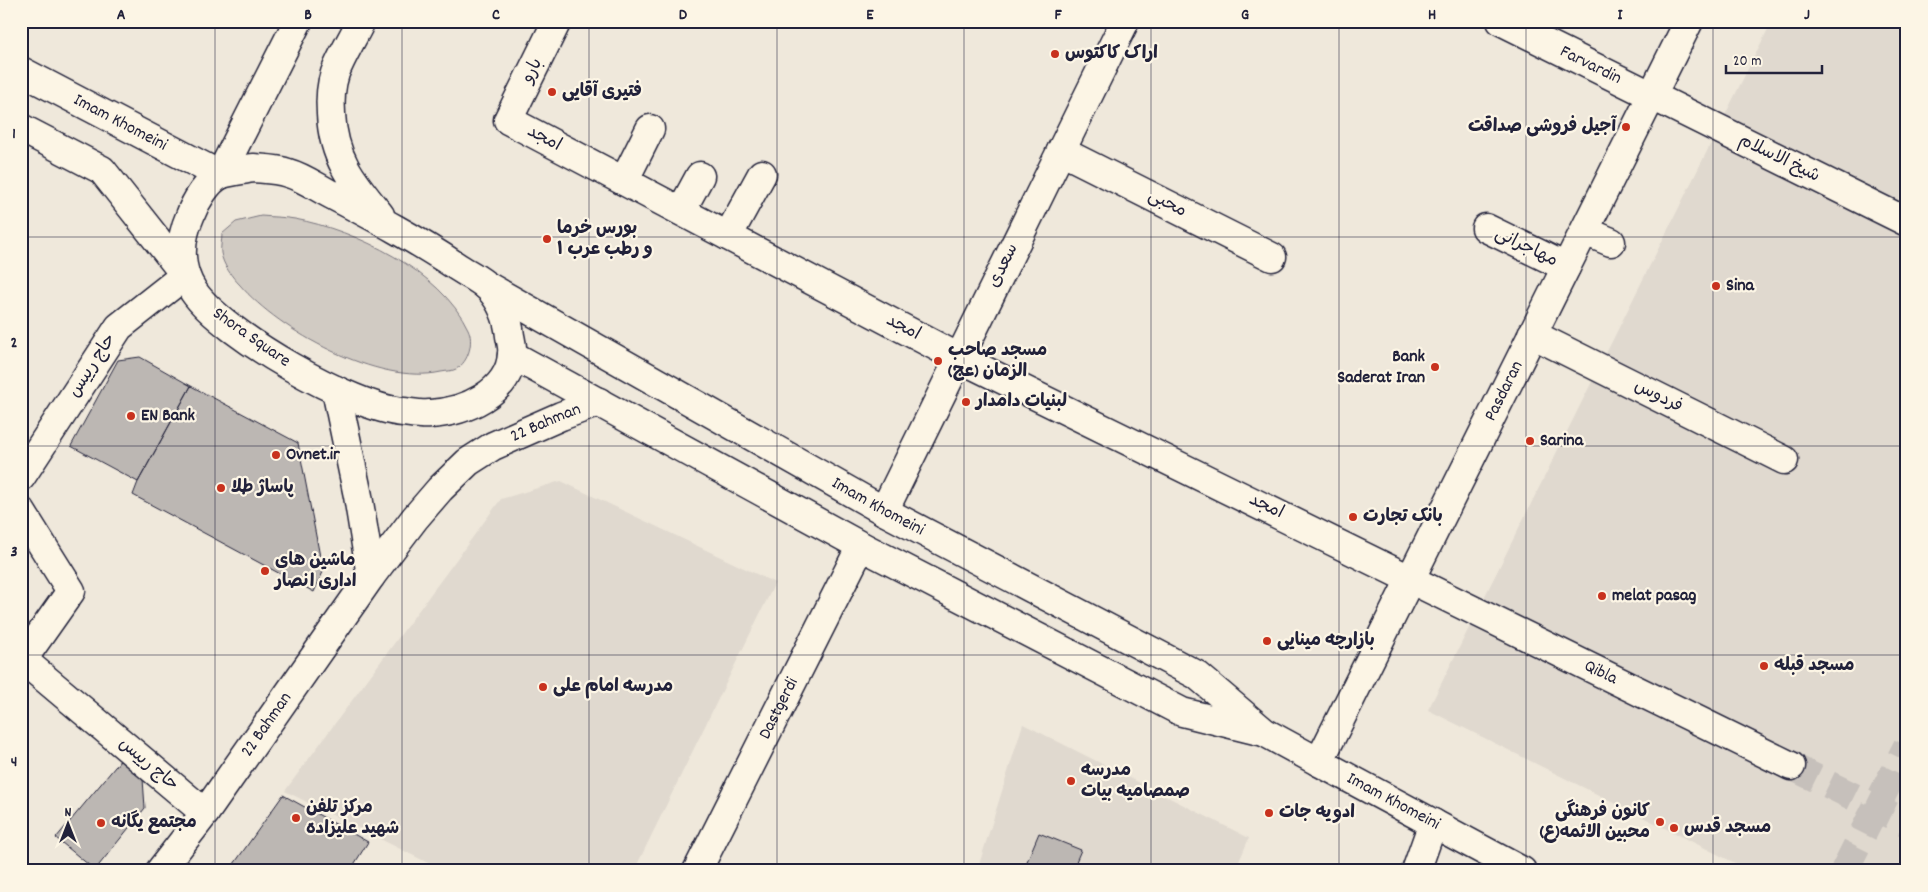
<svg xmlns="http://www.w3.org/2000/svg" width="1928" height="892" font-family="Dekko,'Playpen Sans Arabic',sans-serif">
<rect width="100%" height="100%" fill="#efe8db"/>
<filter id="ink" filterUnits="userSpaceOnUse"><feTurbulence type="fractalNoise" baseFrequency=".02" numOctaves="2"/><feDisplacementMap in="SourceGraphic" scale="10" xChannelSelector="R" yChannelSelector="G"/><feConvolveMatrix kernelMatrix="1 2 1 2 8 2 1 2 1" color-interpolation-filters="sRGB"/></filter>
<g filter="url(#ink)">
<path fill="#e0d9cf" d="M1772 21H1907V871H1751L1428 710Z
M561 481 775 583 634 871H444L285 791 501 499Z
M1023 724 1249 838 1235 871H977Z"/>
<path fill="#d1cbc3" stroke="#7a767f" d="M261 216C272 217 284 217 295 219 355 230 441 271 468 329 474 341 469 362 456 369 453 371 446 371 441 372 379 386 279 331 240 285 232 277 223 265 221 253 220 248 222 240 222 234L236 222Z"/>
<path fill="#bcb7b3" stroke="#22223b" d="M140 357 191 386 138 482 71 446 118 360Z
M191 386 298 443 323 572 314 592 133 495 138 482Z
M120 761 143 779 145 808 95 870 56 838Z
M283 795 368 842 350 871H229Z
M1039 833 1081 850 1072 871H1023Z"/>
<g fill="none" stroke-linecap="round" stroke-linejoin="round">
<path stroke="#c6c0bb" stroke-width="28" stroke-dasharray="28 14" stroke-linecap="butt" d="M1791 766 1907 823
M1844 871 1907 746"/>
<g stroke="#22223b" stroke-width="31">
<g id="minor">
<path id="s1" d="M557 21 508 120 959 358 1791 766"/>
<path id="s2" d="M1501 21 1907 222"/>
<path d="M1061 151 1272 257"/>
<path d="M624 181 650 129"/>
<path d="M681 211 700 176"/>
<path d="M1486 228 1566 267"/>
<path d="M1585 231 1611 242"/>
<path d="M728 236 762 174"/>
<path d="M1532 334 1784 460"/>
<path d="M336 390 358 496 371 576"/>
<path d="M21 477 119 327 185 275"/>
<path d="M21 511 71 591 21 662"/>
<path d="M884 511 1125 21"/>
<path d="M23 660 205 813"/>
<path id="s3" d="M160 871 205 813 371 576 415 518 440 489 468 462 493 446 561 416 599 402"/>
<path id="s4" d="M697 871 861 546"/>
<path d="M1416 871 1433 823"/>
<path id="s5" d="M1522 871 1319 762 1689 21"/>
</g>
</g>
<g stroke="#22223b" stroke-width="31">
<g id="major">
<path d="M361 21C353 38 342 55 335 73 331 85 330 101 331 114 333 159 353 182 380 215"/>
<path id="s6" d="M21 71 220 175 298 21"/>
<path d="M21 128 102 170 185 275"/>
<path d="M253 168C264 169 277 169 288 173 303 177 318 188 332 195 374 217 416 239 456 266 466 273 480 279 489 288 502 302 508 317 510 336 511 341 513 348 512 354 510 393 464 412 430 414 422 415 412 413 403 412 352 408 224 335 194 292 178 269 179 241 190 216 195 202 208 180 222 174 231 171 243 170 253 168Z"/>
<path id="s7" d="M487 286 884 511 1197 675 1264 732 1319 762"/>
<path d="M512 355 861 546 1182 712 1259 731"/>
</g>
</g>
<use href="#minor" stroke="#fcf5e5" stroke-width="28"/>
<use href="#major" stroke="#fcf5e5" stroke-width="28"/>
</g>
</g>
<path fill="none" stroke="#22223b" stroke-width="1" stroke-opacity="0.55" d="M215 21V871M402 21V871M589 21V871M777 21V871M964 21V871M1151 21V871M1339 21V871M1526 21V871M1713 21V871M21 237H1907M21 446H1907M21 655H1907"/>
<g fill="#c8321e" stroke="#fcf5e5" stroke-width="2">
<circle cx="1055" cy="54" r="5"/>
<circle cx="552" cy="92" r="5"/>
<circle cx="1626" cy="127" r="5"/>
<circle cx="547" cy="239" r="5"/>
<circle cx="1716" cy="286" r="5"/>
<circle cx="938" cy="361" r="5"/>
<circle cx="1435" cy="367" r="5"/>
<circle cx="966" cy="402" r="5"/>
<circle cx="131" cy="416" r="5"/>
<circle cx="1530" cy="441" r="5"/>
<circle cx="276" cy="455" r="5"/>
<circle cx="221" cy="488" r="5"/>
<circle cx="1353" cy="517" r="5"/>
<circle cx="265" cy="571" r="5"/>
<circle cx="1602" cy="596" r="5"/>
<circle cx="1267" cy="641" r="5"/>
<circle cx="1764" cy="666" r="5"/>
<circle cx="543" cy="687" r="5"/>
<circle cx="1071" cy="781" r="5"/>
<circle cx="1269" cy="813" r="5"/>
<circle cx="296" cy="818" r="5"/>
<circle cx="1660" cy="822" r="5"/>
<circle cx="101" cy="823" r="5"/>
<circle cx="1674" cy="828" r="5"/>
</g>
<g text-anchor="middle" dominant-baseline="central" stroke-width="4.5" stroke-linejoin="round" paint-order="stroke">
<g font-size="18" font-weight="bold" fill="#22223b" stroke="#fcf5e5" text-anchor="start">
<text x="1065" y="54">اراک کاکتوس</text>
<text x="562" y="92">فتیری آقایی</text>
<text x="1616" y="127" text-anchor="end">آجیل فروشی صداقت</text>
<text x="557" y="229">بورس خرما<tspan x="557" dy="21">و رطب عرب ۱</tspan></text>
<text x="1726" y="286">Sina</text>
<text x="948" y="351">مسجد صاحب<tspan x="948" dy="21">الزمان (عج)</tspan></text>
<text x="1425" y="357" text-anchor="end">Bank<tspan x="1425" dy="21">Saderat Iran</tspan></text>
<text x="976" y="402">لبنیات دامدار</text>
<text x="141" y="416">EN Bank</text>
<text x="1540" y="441">Sarina</text>
<text x="286" y="455">Ovnet.ir</text>
<text x="231" y="488">پاساژ طلا</text>
<text x="1363" y="517">بانک تجارت</text>
<text x="275" y="561">ماشین های<tspan x="275" dy="21">اداری انصار</tspan></text>
<text x="1612" y="596">melat pasag</text>
<text x="1277" y="641">بازارچه مینایی</text>
<text x="1774" y="666">مسجد قبله</text>
<text x="553" y="687">مدرسه امام علی</text>
<text x="1081" y="771">مدرسه<tspan x="1081" dy="21">صمصامیه بیات</tspan></text>
<text x="306" y="808">مرکز تلفن<tspan x="306" dy="21">شهید علیزاده</tspan></text>
<text x="1650" y="812" text-anchor="end">کانون فرهنگی<tspan x="1650" dy="21">محبین الائمه(ع)</tspan></text>
<text x="1279" y="813">ادویه جات</text>
<text x="111" y="823">مجتمع یگانه</text>
<text x="1684" y="828">مسجد قدس</text>
</g>
<g font-size="18" fill="#22223b" stroke="#fcf5e5">
<text stroke="none"><textPath href="#s2" startOffset="100">Farvardin</textPath></text>
<text transform="translate(533 71) rotate(-63)">بارو</text>
<text stroke="none"><textPath href="#s6" startOffset="112">Imam Khomeini</textPath></text>
<text transform="translate(544 139) rotate(28)">امجد</text>
<text transform="translate(1779 159) rotate(26)">شیخ الاسلام</text>
<text transform="translate(1167 204) rotate(27)">محبی</text>
<text transform="translate(1526 248) rotate(26)">مهاجرانی</text>
<text transform="translate(1004 266) rotate(-64)">سعدی</text>
<text transform="translate(903 328) rotate(28)">امجد</text>
<text transform="translate(251 338) rotate(35)">Shora Square</text>
<text transform="translate(93 366) rotate(-57)">حاج رییس</text>
<text stroke="none"><textPath href="#s5" startOffset="645">Pasdaran</textPath></text>
<text transform="translate(1658 397) rotate(27)">فردوس</text>
<text stroke="none"><textPath href="#s3" startOffset="600">22 Bahman</textPath></text>
<text stroke="none"><textPath href="#s7" startOffset="449">Imam Khomeini</textPath></text>
<text transform="translate(1266 507) rotate(26)">امجد</text>
<text stroke="none"><textPath href="#s1" startOffset="1335">Qibla</textPath></text>
<text stroke="none"><textPath href="#s4" startOffset="182">Dastgerdi</textPath></text>
<text stroke="none"><textPath href="#s3" startOffset="181">22 Bahman</textPath></text>
<text transform="translate(148 765) rotate(40)">حاج رییس</text>
<text transform="translate(1393 802) rotate(28)">Imam Khomeini</text>
</g>
</g>
<rect width="1928" height="892" fill="none" stroke="#fcf5e5" stroke-width="55"/>
<g transform="translate(68 824)" stroke="#fcf5e5" stroke-width="4" paint-order="stroke">
<path d="M0-4L9 19L0 12L-9 19Z" fill="#22223b"/>
<text y="-8" font-size="14" font-weight="bold" text-anchor="middle" fill="#22223b">N</text>
</g>
<path d="M1726 65v8h96v-8" fill="none" stroke="#22223b" stroke-width="2.5"/>
<text x="1733" y="65" font-size="15" fill="#22223b" stroke="#fcf5e5" stroke-width="4" paint-order="stroke">20 m</text>
<rect x="28" y="28" width="1872" height="836" fill="none" stroke="#22223b" stroke-width="2"/>
<g font-size="16" text-anchor="middle" font-weight="bold" fill="#22223b">
<text x="121" y="19">A</text>
<text x="308" y="19">B</text>
<text x="496" y="19">C</text>
<text x="683" y="19">D</text>
<text x="870" y="19">E</text>
<text x="1058" y="19">F</text>
<text x="1245" y="19">G</text>
<text x="1432" y="19">H</text>
<text x="1620" y="19">I</text>
<text x="1807" y="19">J</text>
<text x="14" y="138">1</text>
<text x="14" y="347">2</text>
<text x="14" y="556">3</text>
<text x="14" y="766">4</text>
</g>
</svg>
